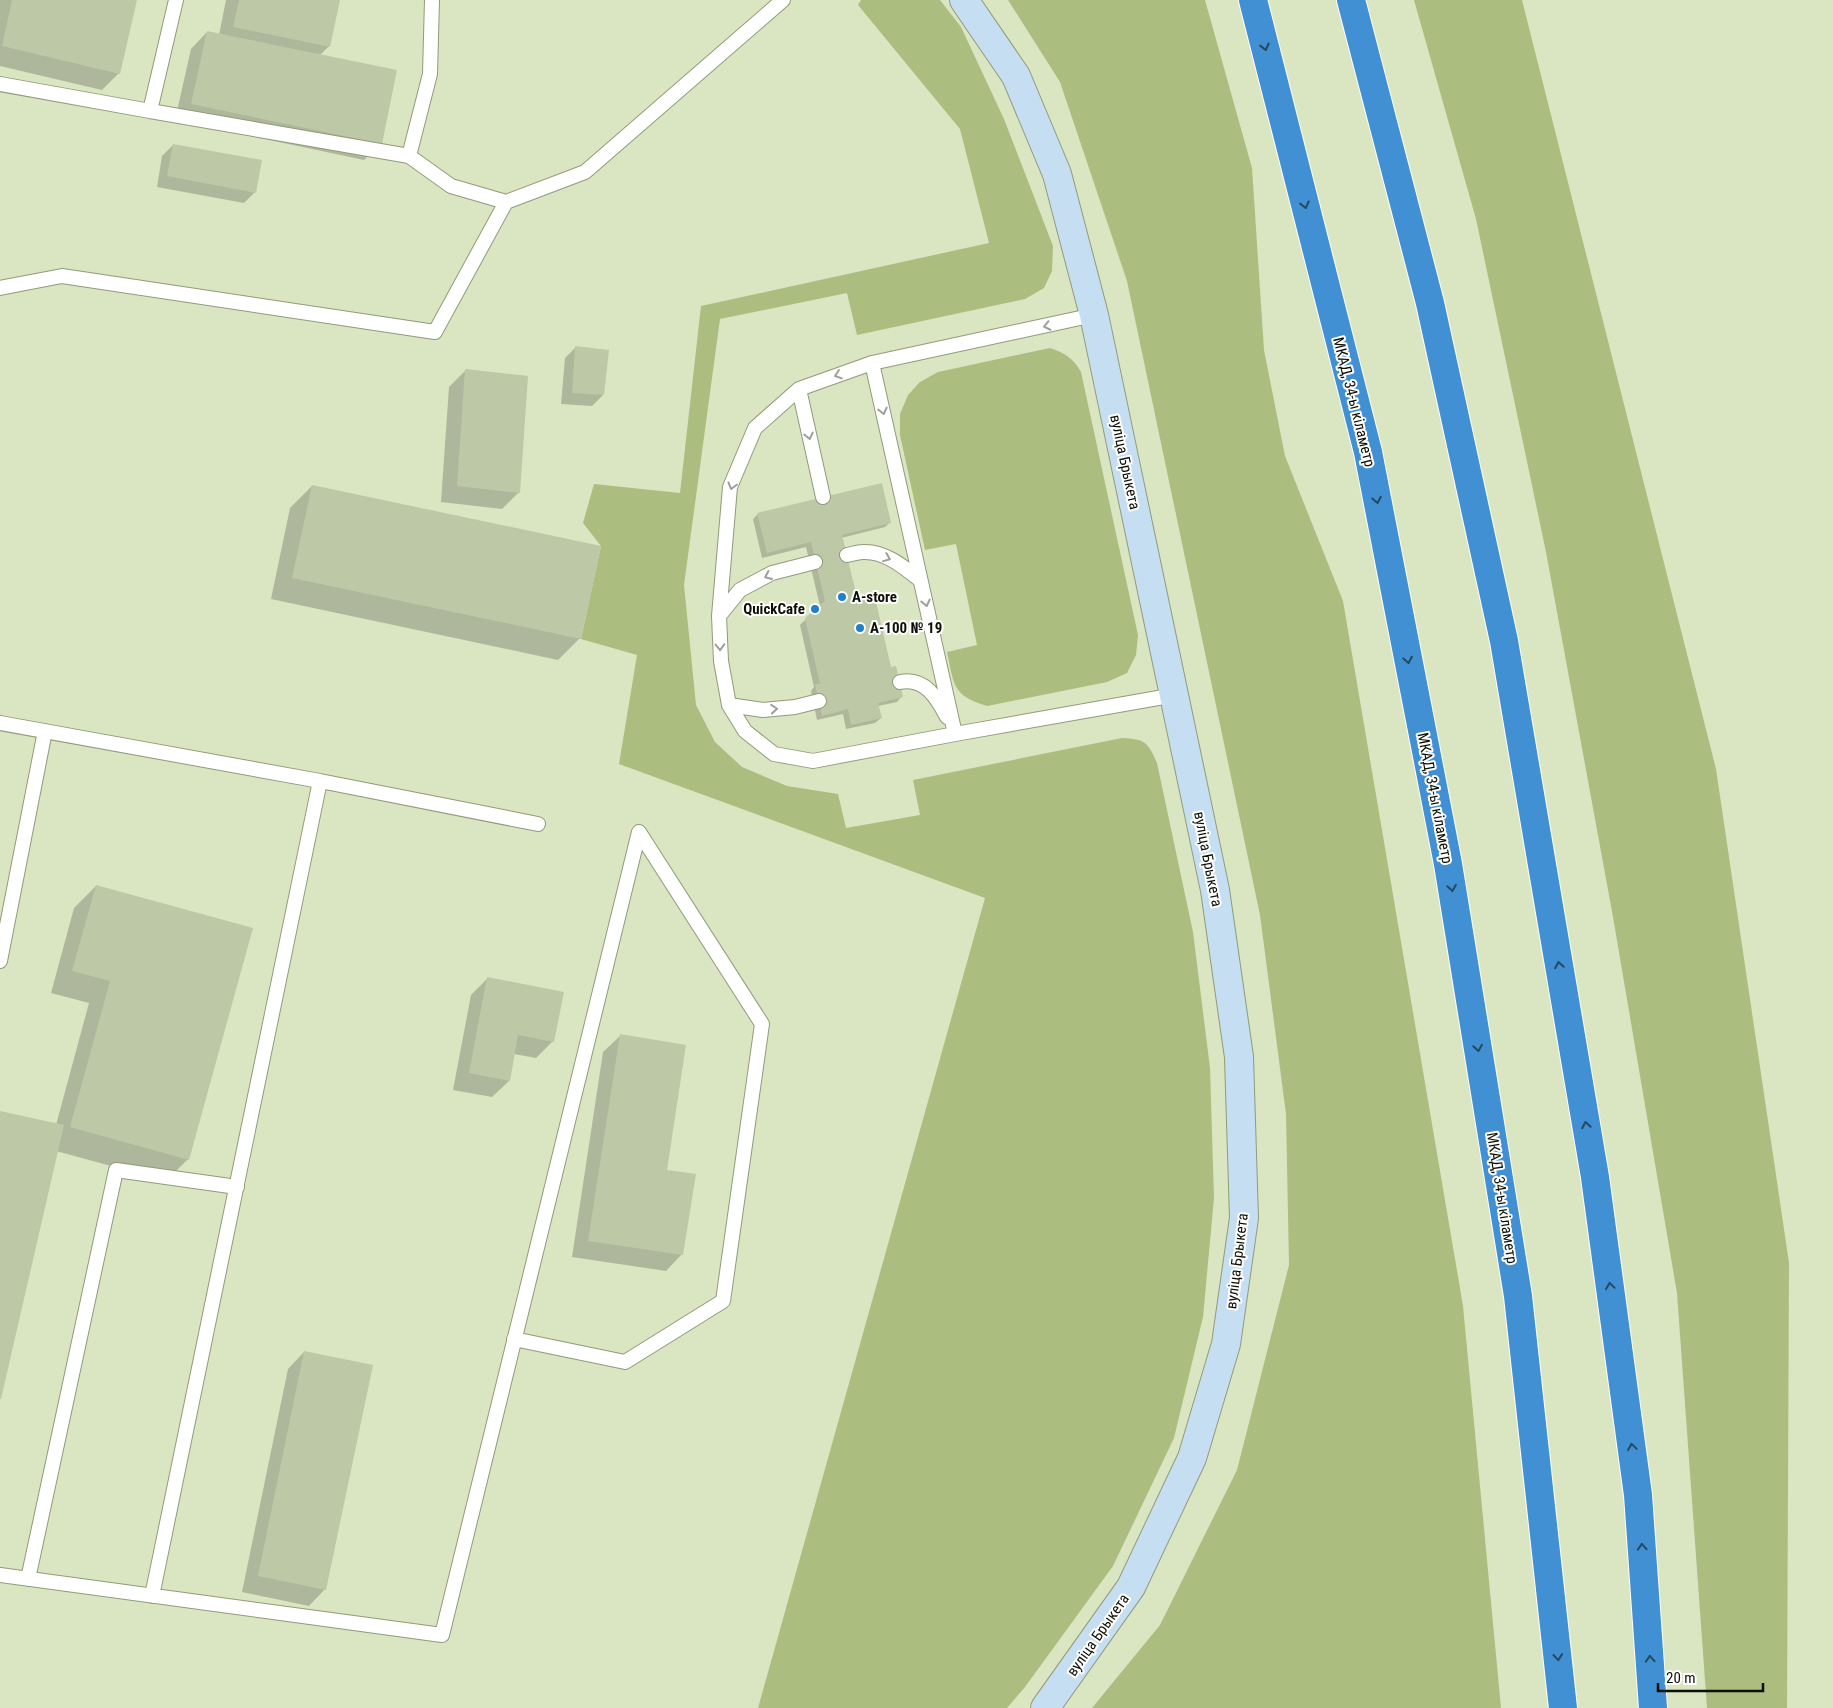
<svg xmlns="http://www.w3.org/2000/svg" width="1833" height="1708" font-family="'Roboto Condensed',sans-serif">
<rect width="100%" height="100%" fill="#dae5c2"/>
<path fill="#abbe7f" d="M861 0H940L961 27 1004 119 1053 246 1052 271 1044 288 1025 299 857 335 847 293 720 319 684 585 696 705 715 742 742 767 787 786 838 794 846 828 920 815 913 780 1122 738C1145 739 1148 742 1157 763L1193 932 1210 1068 1214 1198 1203 1317 1174 1438 1113 1566 1025 1687 1007 1708H758L985 898 619 764 637 655 581 639 601 546 583 523 594 484 680 493 701 306 989 243 960 129 858 5Z
M1008 0H1205L1252 168 1264 350 1285 456 1343 601 1463 1306 1501 1708H1092L1160 1625 1237 1470 1289 1265 1286 1114 1260 915 1127 281 1060 82Z
M1414 0H1522L1716 769 1789 1263 1787 1708H1707L1677 1293 1613 917 1546 552 1476 219Z
M1050 348C1065 353 1074 359 1081 372L1138 635 1136 655 1127 673 1107 682 987 706C952 696 954 684 947 652L977 645 956 544 925 550 900 435V414L908 395 920 382 938 372Z"/>
<path fill="#0003" d="M0 0H136L119 73 102 90 0 66Z
M226 0H339L329 46 320 55 381 143 364 160 175 120 191 49 207 32 219 35Z
M173 145 255 192 244 203 157 187 162 156Z
M576 347 603 395 592 406 561 404 565 358Z
M465 371 519 492 502 509 441 502 449 387Z
M312 486 580 638 558 660 271 599 290 508Z
M758 514 890 522 885 527 841 538 855 594 902 696 897 702 878 706 881 718 875 723 846 729 843 714 817 720 811 691 814 687 800 625 820 606 806 547 762 558 753 519Z
M96 886 188 1159 166 1181 56 1151 0 1397V1112L56 1125 89 1003 51 993 74 908Z
M487 979 553 1041 536 1058 514 1054 509 1081 492 1097 453 1090 471 995Z
M620 1036 665 1171 682 1254 666 1271 572 1257 603 1052Z
M304 1352 325 1589 309 1606 242 1592 288 1369Z"/>
<path fill="#bdc8a6" d="M12 0H137L120 74 2 46Z
M239 0H340L330 47 233 27Z
M207 31 397 70 382 144 191 104Z
M173 144 262 160 256 193 167 176Z
M575 346 609 350 604 395 572 393Z
M465 369 528 376 520 493 457 486Z
M882 483 891 523 842 535 856 593 876 602 891 667 896 666 903 697 878 703 882 718 851 725 848 709 822 716 815 684H820L805 618 825 601 811 542 767 553 757 513Z
M312 485 601 546 581 639 292 578Z
M96 885 253 928 189 1160 70 1127 110 981 72 971Z
M487 977 564 992 554 1042 518 1035 510 1081 469 1073Z
M620 1034 686 1045 667 1170 696 1174 683 1255 588 1241Z
M0 1111 64 1125 1 1399H0Z
M304 1351 373 1365 326 1590 258 1576Z"/>
<g fill="none" stroke-linecap="round" stroke-linejoin="round">
<g stroke="#909b7a" stroke-width="16">
<path id="lane" d="M432 0 430 74 409 156 451 186 506 202 585 172 783 0
M0 84 150 111 176 0
M150 111 409 156
M0 288 62 276 435 332 506 202
M1094 315 872 363 799 389 755 428 730 487 719 616 721 661 729 705 745 731 774 754 813 761 955 734 1175 695
M872 363 955 734
M799 389 823 497
M847 555C852 554 858 552 863 552 885 551 904 567 920 580
M719 616 740 590 772 573 815 562
M900 682C925 677 937 698 947 717
M729 705 763 710 795 707 819 701
M0 723 320 781 152 1596
M320 781 538 824
M0 961 45 731
M0 1575 442 1635 639 832 762 1024 723 1301 625 1362 514 1339
M28 1579 116 1170 237 1187"/>
</g>
<g stroke="#909b7a" stroke-width="30">
<path id="secondary" d="M964 0 1016 76 1057 174 1094 315 1215 890 1239 1057 1244 1218 1226 1344 1192 1458 1131 1587 1045 1708"/>
</g>
<g stroke="#fff" stroke-width="30">
<path id="highway" d="M1253 0 1368 452 1448 864 1518 1296 1563 1708
M1351 0 1430 303 1504 641 1595 1177 1638 1495 1653 1708"/>
</g>
<use href="#lane" stroke="#fff" stroke-width="14"/>
<use href="#secondary" stroke="#c6def2" stroke-width="28"/>
<use href="#highway" stroke="#4190d3" stroke-width="28"/>
</g>
<defs><path id="oneway-chevron" d="M-2-3.5L2.5 0L-2 3.5" fill="none" stroke-width="1.6" stroke-linecap="round" stroke-linejoin="round" transform="scale(1.25)"/></defs>
<g stroke="#244961">
<use href="#oneway-chevron" transform="translate(1265 47) rotate(76)"/>
<use href="#oneway-chevron" transform="translate(1305 205) rotate(76)"/>
<use href="#oneway-chevron" transform="translate(1377 500) rotate(79)"/>
<use href="#oneway-chevron" transform="translate(1408 660) rotate(79)"/>
<use href="#oneway-chevron" transform="translate(1452 888) rotate(81)"/>
<use href="#oneway-chevron" transform="translate(1559 965) rotate(-100)"/>
<use href="#oneway-chevron" transform="translate(1478 1048) rotate(81)"/>
<use href="#oneway-chevron" transform="translate(1586 1125) rotate(-100)"/>
<use href="#oneway-chevron" transform="translate(1610 1286) rotate(-98)"/>
<use href="#oneway-chevron" transform="translate(1632 1447) rotate(-98)"/>
<use href="#oneway-chevron" transform="translate(1642 1547) rotate(-94)"/>
<use href="#oneway-chevron" transform="translate(1558 1657) rotate(84)"/>
<use href="#oneway-chevron" transform="translate(1650 1659) rotate(-94)"/>
</g>
<g stroke="#9e9f9b">
<use href="#oneway-chevron" transform="translate(1047 326) rotate(168)"/>
<use href="#oneway-chevron" transform="translate(838 375) rotate(161)"/>
<use href="#oneway-chevron" transform="translate(883 411) rotate(77)"/>
<use href="#oneway-chevron" transform="translate(809 436) rotate(77)"/>
<use href="#oneway-chevron" transform="translate(732 486) rotate(105)"/>
<use href="#oneway-chevron" transform="translate(887 558) rotate(22)"/>
<use href="#oneway-chevron" transform="translate(768 576) rotate(155)"/>
<use href="#oneway-chevron" transform="translate(926 603) rotate(77)"/>
<use href="#oneway-chevron" transform="translate(720 647) rotate(88)"/>
<use href="#oneway-chevron" transform="translate(774 709) rotate(-5)"/>
</g>
<g fill="#1d81cc" stroke="#fff" stroke-width="2">
<circle cx="842" cy="597" r="5"/>
<circle cx="815" cy="609" r="5"/>
<circle cx="860" cy="628" r="5"/>
</g>
<g text-anchor="middle" dominant-baseline="central" stroke-width="4" stroke-linejoin="round" paint-order="stroke">
<g font-size="15" fill="#0c0f04" stroke="#fff">
<text transform="translate(1354 402) rotate(76)">МКАД, 34-ы кіламетр</text>
<text transform="translate(1125 462) rotate(78)">вуліца Брыкета</text>
<text transform="translate(1435 798) rotate(79)">МКАД, 34-ы кіламетр</text>
<text transform="translate(1208 859) rotate(79)">вуліца Брыкета</text>
<text transform="translate(1502 1198) rotate(81)">МКАД, 34-ы кіламетр</text>
<text transform="translate(1237 1261) rotate(-83)">вуліца Брыкета</text>
<text transform="translate(1098 1635) rotate(-55)">вуліца Брыкета</text>
</g>
<g font-size="15" font-weight="bold" fill="#0c0f04" stroke="#fff" text-anchor="start">
<text x="852" y="597">А-store</text>
<text x="805" y="609" text-anchor="end">QuickCafe</text>
<text x="870" y="628">А-100 № 19</text>
</g>
</g>
<path d="M1658 1683v8h105v-8" fill="none" stroke="#0c0f04" stroke-width="2.5"/>
<text x="1666" y="1683" font-size="15" fill="#0c0f04" stroke="#ffffff" stroke-width="4" paint-order="stroke">20 m</text>
</svg>
